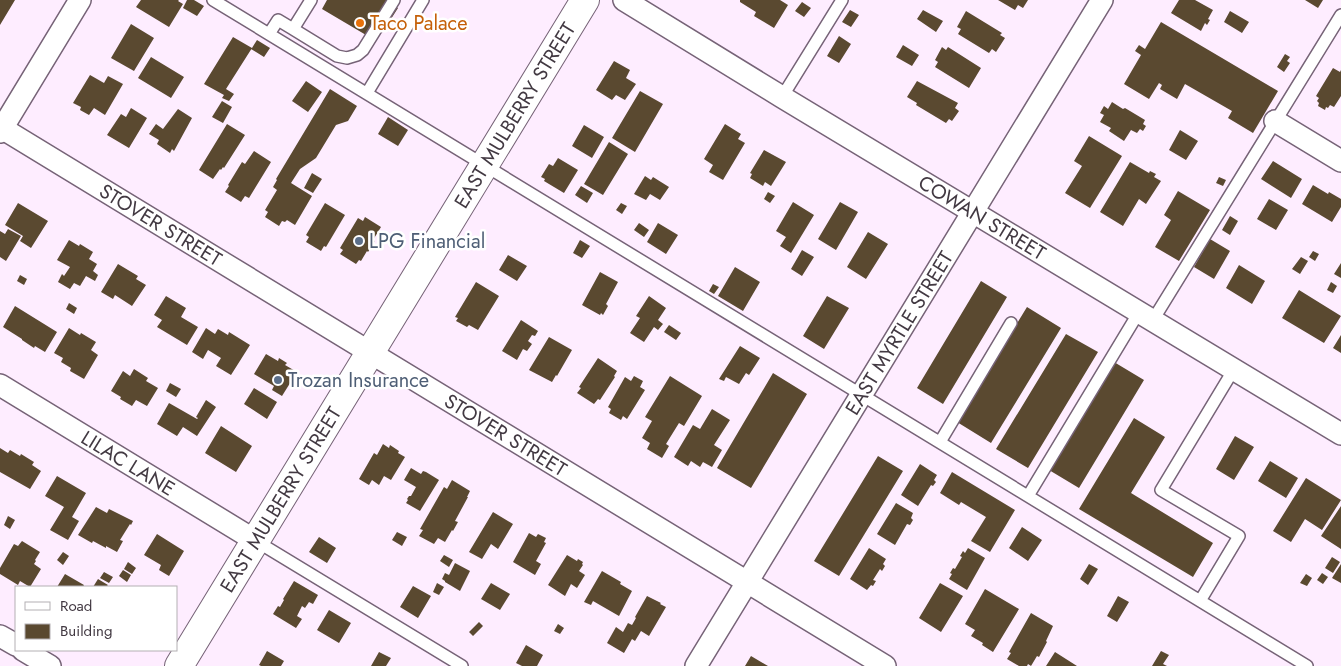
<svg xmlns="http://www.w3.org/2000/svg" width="1341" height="666" font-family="Jost,sans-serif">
<rect width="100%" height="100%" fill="#feedff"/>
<path fill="#5a4930" d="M0 0H15L0 25Z
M141 0H179L178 1 183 4 169 27 136 7Z
M187 0H194L204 6 197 16 183 8Z
M327 0H387L386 1 398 8 391 19 379 12 366 35 322 9Z
M740 0H780L788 5 774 28 754 16 756 12 740 2Z
M998 0H1028L1023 8 1018 5 1015 10Z
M1179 0H1195L1213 10 1208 19 1210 20 1207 25 1205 23 1201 31 1171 13Z
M1305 0H1323L1318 8Z
M802 2 811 8 804 17 795 11Z
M850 10 859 15 851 27 842 22Z
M923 10 943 21 936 32 917 19Z
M966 11 1002 33 1000 35 1005 38 996 52 992 49 989 53 958 34 961 29 957 27Z
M1230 11 1249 22 1242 33 1224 22Z
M1161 22 1278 91 1253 133 1228 118 1232 111 1185 84 1177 99 1160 89 1162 85 1159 83 1149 99 1124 84 1141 55 1135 51 1139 45 1145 49Z
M131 24 154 38 134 71 111 58Z
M839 36 851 44 839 63 827 56Z
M233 37 252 48 257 40 270 48 264 57 251 49 252 48 226 89 234 94 229 101 222 98 224 95 204 84Z
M903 45 919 55 912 66 896 57Z
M942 47 946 50 948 47 981 68 969 88 935 67 938 62 935 60Z
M1285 54 1290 57 1287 61 1290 63 1284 72 1277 67Z
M151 57 184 77 171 98 138 78Z
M614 61 630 70 626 78 636 84 625 100 616 95 612 100 596 90Z
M1333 68 1340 72 1341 70V96L1334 107 1330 105 1328 108 1326 107 1325 110 1318 106 1319 103 1317 101 1319 98 1316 96Z
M90 75 104 83 108 76 123 84 105 115 94 108 89 115 80 110 81 107 73 103Z
M306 81 322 92 308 112 292 101Z
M917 81 958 103 955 108 959 111 952 121 949 119 946 123 916 105 917 103 907 97Z
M330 89 357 106 348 121 336 125 316 158 300 169 291 183 312 196 295 225 287 220 285 222 282 221 279 226 265 217 268 212 265 210 277 190 273 187 277 180 276 179Z
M640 91 663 104 635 152 612 138Z
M222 101 232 107 223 123 212 117Z
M1112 102 1123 109 1125 108 1145 120 1143 124 1146 126 1143 131 1140 129 1137 133 1131 130 1124 141 1109 131 1111 128 1100 122 1104 115 1100 113 1104 106 1108 109Z
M131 108 147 118 129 148 107 135 121 114 126 117Z
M178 109 192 118 174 151 172 149 170 153 157 144 159 140 149 134 156 124 163 129Z
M388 117 408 130 398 146 378 134Z
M227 124 245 135 224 168 223 167 221 170 220 169 213 179 199 170Z
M725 124 741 134 738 139 745 143 723 180 709 172 713 165 704 159Z
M584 125 604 137 592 158 572 146Z
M1180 130 1198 141 1186 160 1169 150Z
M1089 136 1122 156 1090 208 1065 193 1082 166 1074 161Z
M609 142 628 154 603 195 584 184Z
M764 150 786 162 771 186 765 182 763 186 750 178 752 174 750 173Z
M254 151 271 162 249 198 245 196 241 202 225 192 229 186 228 185 242 162 245 164Z
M558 158 578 170 564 193 544 181 545 179 541 177 549 164 553 166Z
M1273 161 1302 179 1291 198 1261 179Z
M1130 162 1149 173 1150 171 1156 174 1154 177 1161 181 1146 204 1139 199 1123 226 1100 212Z
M312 173 322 179 313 193 304 188Z
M645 176 651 180 653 177 669 187 660 200 650 194 646 200 634 194Z
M1219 177 1226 180 1223 186 1216 183Z
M1313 185 1328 194 1329 192 1341 199V207L1332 222 1302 204Z
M581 186 593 193 587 203 575 195Z
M1178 191 1210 210 1179 261 1155 247 1171 220 1164 215Z
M768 192 775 196 770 203 764 199Z
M1269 199 1288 210 1276 230 1257 219Z
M793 202 814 215 791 253 780 246 786 237 776 231Z
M840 202 858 212 836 250 818 239Z
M18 203 48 221 31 248 20 241 23 236 5 225Z
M325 203 345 215 326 247 324 246 321 251 306 242 309 237 306 235Z
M621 203 627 206 622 214 616 210Z
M1230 216 1238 221 1230 235 1222 230Z
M365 217 381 227 373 240 375 241 368 252 367 251 361 261 359 260 356 264 340 254 343 250 340 248 358 218 363 221Z
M639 223 649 230 644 237 634 230Z
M658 223 678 235 666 254 647 242Z
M8 229 21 236 6 261 0 257V231L5 234Z
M868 232 888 244 866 279 847 267Z
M1210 239 1230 251 1214 279 1194 267Z
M69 240 79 246 80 244 93 252 89 259 97 264 93 271 98 275 95 281 86 276 80 286 74 283 70 289 58 282 62 274 64 276 70 267 57 260Z
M580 240 590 246 582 258 573 253Z
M802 250 814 257 802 276 791 269Z
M1313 251 1319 254 1315 261 1309 257Z
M508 255 527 266 517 281 499 270Z
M1301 257 1308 261 1300 274 1292 269Z
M1341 263V278L1334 274Z
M118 264 138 276 136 279 146 285 132 306 115 295 113 299 101 292Z
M1239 265 1265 281 1252 304 1226 288Z
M735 267 760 282 743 311 718 296Z
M600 272 618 282 606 304 608 306 603 315 601 313 600 315 582 305Z
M20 275 27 279 24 285 17 281Z
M981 281 1007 297 943 404 917 388Z
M476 282 499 296 478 330 469 325 467 327 456 321 458 318 455 317Z
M1331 282 1337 286 1333 293 1327 290Z
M713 284 719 287 714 294 709 291Z
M1299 290 1341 316 1324 343 1282 318Z
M166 296 186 308 181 317 198 327 187 345 157 327 162 320 154 315Z
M649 296 666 308 658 320 663 324 658 330 654 327 644 342 630 333 640 318 636 316Z
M827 296 849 308 824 349 803 336Z
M69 303 77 308 74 314 66 309Z
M15 306 57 332 45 352 35 346 34 348 22 340V339L3 327Z
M1027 307 1061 328 991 443 957 422Z
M521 320 538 331 535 336 532 335 528 341 532 344 527 351 523 349 517 360 502 351Z
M669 325 681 333 676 340 664 332Z
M69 328 80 335 81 333 96 342 91 350 98 355 84 379 70 371 71 368 61 362 63 358 54 353Z
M206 328 215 334 218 329 228 335 229 332 250 345 231 375 216 366 221 358 208 350 203 359 192 352Z
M1066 334 1098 352 1028 468 996 449Z
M1341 335V353L1333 348Z
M549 337 572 350 557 376 556 375 552 382 529 370Z
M740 346 760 358 749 375 746 373 739 384 726 377 724 381 719 379Z
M266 354 278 361 279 358 287 363 285 365 297 372 282 396 272 390 274 386 254 374Z
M598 358 617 371 614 376 615 377 600 400 598 399 594 404 577 393 581 388 579 387Z
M1114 362 1144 380 1079 488 1049 470Z
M134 369 148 378 146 381 158 388 147 406 136 400 132 406 120 399 121 397 111 391 123 371 130 376Z
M773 373 807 394 751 488 717 468Z
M634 376 643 381 640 387 645 390 627 419 623 416 621 420 609 413 611 409 608 407 625 377 631 381Z
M670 376 702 396 684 426 679 423 666 444 669 446 662 458 647 449 650 443 642 438 652 421 645 417Z
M170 383 181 389 176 397 166 391Z
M254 388 277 402 267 419 244 404Z
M206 400 216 407 197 436 183 427 177 436 157 424 169 403 197 419 198 418 196 417Z
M712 409 730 420 714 445 722 450 712 467 703 462 700 467 691 461 688 466 674 457 693 425 700 429Z
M1134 418 1165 437 1131 493 1213 543 1193 577 1079 509Z
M221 426 252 446 236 472 205 453Z
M1235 436 1254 447 1234 480 1216 469Z
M383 444 389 448 390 445 399 451 398 453 405 457 391 480 384 476 379 485 372 480 369 485 359 479 374 453 377 455Z
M0 448 8 453 10 450 20 456 21 454 34 462 32 465 41 471 30 489 0 472Z
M878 456 903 471 839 576 814 561Z
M1270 461 1298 478 1286 498 1258 481Z
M920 464 937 475 934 480 936 482 933 486 931 485 918 506 901 495Z
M411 468 421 474 423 471 426 472 439 480 420 511 406 503 408 500 407 499 409 496H411L416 487 404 480Z
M952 472 1015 510 990 552 971 541 986 517 961 502 959 505 940 493Z
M57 476 86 493 72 517 79 521 68 540 50 530 64 507 45 496Z
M1306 478 1341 500 1322 530 1305 519 1291 542 1273 531Z
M452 480 470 491 467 497H468L455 521 458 522 453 531 452 530 445 542 438 538 434 544 419 536 423 530 420 529 444 487 447 489Z
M896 503 913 513 911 518 913 520 910 525 907 524 895 545 877 534Z
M1341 506V549L1321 536Z
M96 507 107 513 109 509 133 521 131 525 130 524 120 540 123 541 117 552 106 546V548L93 541 92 543 78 535Z
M493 512 513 524 498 549 491 544 482 559 469 552Z
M8 516 15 520 10 529 4 525Z
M1022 527 1042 540 1028 561 1009 548Z
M397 532 407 537 402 546 392 540Z
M529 533 536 537 538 534 546 538 544 542 546 543 536 561 541 564 535 575 513 562Z
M157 534 184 551 169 576 159 570 161 565 144 555Z
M319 537 336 548 327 563 309 552Z
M22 541 40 552 35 560 36 561 34 564 41 569 30 587 20 581 18 585 0 574V568L14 544 18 546Z
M869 548 886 559 883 564 885 566 882 571 880 569 873 580 876 581 873 586 871 585 867 590 850 579Z
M968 548 985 558 967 590 949 579 952 574 950 573 953 568 955 569 962 557 960 556 963 551 965 553Z
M63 552 69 556 63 565 57 560Z
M444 555 453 560 449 567 440 561Z
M567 555 577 561 578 559 583 562 582 564 583 565 579 571 585 575 577 588 571 584 565 596 548 585Z
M1332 557 1340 562 1333 573 1325 568Z
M128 562 136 568 132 574 124 569Z
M455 563 470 571 460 591 445 582V581L442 579 445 573 449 575Z
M1089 564 1098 569 1088 585 1080 579Z
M1341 564V583L1332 578Z
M123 570 131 575 127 582 119 576Z
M602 571 621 582 620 584 632 591 619 616 593 601 591 605 584 602Z
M104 572 113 577 109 583 100 578Z
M1322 573 1328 577 1323 584 1317 580Z
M65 574 84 585 83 587H57Z
M1306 574 1312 578 1307 586 1300 583Z
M98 579 108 585 106 587H93Z
M294 581 318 595 313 604 309 602 305 608 302 606 297 616 302 619 296 628 273 614 278 606 280 607 284 600 283 599Z
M437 583 444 587 439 595 433 592Z
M491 583 510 594 500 610 481 599Z
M940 583 963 596 941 632 919 618Z
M413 586 431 596 418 618 400 607Z
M985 589 1019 609 993 652 982 645 983 643 971 636 975 630 965 624Z
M647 596 661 603 660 604 666 607 649 636 641 631 635 641 632 639 624 653 607 643 616 627 623 632 628 623 632 625 636 618 635 617Z
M1118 596 1129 602 1117 622 1107 616Z
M329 610 351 623 339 643 317 630Z
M1031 613 1053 626 1046 641 1047 642 1039 657 1037 656 1031 666 1028 664 1027 666H1019L1007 659 1011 653 1009 652Z
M479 622 483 626 473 636 469 632Z
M558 624 564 628 560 634 554 631Z
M526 645 543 655 537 666H522L516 663Z
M267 651 284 661 281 666H261L259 665Z
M1161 651 1169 655 1163 664 1167 666H1152Z
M379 652 391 658 386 666H371Z
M1055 652 1077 666H1046Z
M751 656 768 666H745Z"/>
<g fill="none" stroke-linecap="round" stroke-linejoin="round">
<g stroke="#766377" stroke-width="14">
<path id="lane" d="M213 0 1307 666
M311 0 293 29 337 56 347 58 357 55 363 50 394 0
M269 34 278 20 293 29
M367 93 423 0
M782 97 842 0
M1153 320 1341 15
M940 442 1011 323
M1028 496 1139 312
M256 541 462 666
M1200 601 1239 536 1161 490 1234 369"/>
</g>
<g stroke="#766377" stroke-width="24">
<g id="street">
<path id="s1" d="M624 0 782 97 1341 434"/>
<path d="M1275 121 1341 161"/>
<path id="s2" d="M0 127 885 666"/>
<path d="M0 132 80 0"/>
<path id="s3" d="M0 385 256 541"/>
<path d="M0 636 16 645"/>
<path d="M23 650 50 666"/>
<path id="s4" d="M696 666 1102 0"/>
</g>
</g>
<g stroke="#766377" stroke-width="30">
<g id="highway">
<path id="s5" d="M179 666 585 0"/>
</g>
</g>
<use href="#lane" stroke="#fff" stroke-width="11"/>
<use href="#street" stroke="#fff" stroke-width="21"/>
<use href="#highway" stroke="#fff" stroke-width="28"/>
</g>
<circle fill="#e8710a" stroke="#fff" stroke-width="2" cx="360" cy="23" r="5"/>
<g fill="#5c6f8a" stroke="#fff" stroke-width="2">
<circle cx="359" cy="241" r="5"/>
<circle cx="278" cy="380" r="5"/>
</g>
<g text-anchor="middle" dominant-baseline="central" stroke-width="5" stroke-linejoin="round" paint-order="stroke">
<g font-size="20" fill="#c56008" stroke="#fff" text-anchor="start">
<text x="370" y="23">Taco Palace</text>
</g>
<g font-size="20" fill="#423942" stroke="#fff">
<text stroke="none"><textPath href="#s5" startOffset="645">EAST MULBERRY STREET</textPath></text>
<text stroke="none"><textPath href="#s1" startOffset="419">COWAN STREET</textPath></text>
<text stroke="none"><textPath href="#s2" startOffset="188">STOVER STREET</textPath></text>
<text stroke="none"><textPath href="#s4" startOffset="390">EAST MYRTLE STREET</textPath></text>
<text stroke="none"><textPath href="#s2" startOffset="592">STOVER STREET</textPath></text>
<text stroke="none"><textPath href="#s3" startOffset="150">LILAC LANE</textPath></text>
<text stroke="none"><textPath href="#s5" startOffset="195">EAST MULBERRY STREET</textPath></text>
</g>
<g font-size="20" fill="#4e5e75" stroke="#fff" text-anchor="start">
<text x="369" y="241">LPG Financial</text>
<text x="288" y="380">Trozan Insurance</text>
</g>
</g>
<rect x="15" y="586" width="162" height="65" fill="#ffffff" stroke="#b3b0b3"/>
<rect x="25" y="602" width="25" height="8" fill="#ffffff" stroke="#b3b0b3"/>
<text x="60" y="611" font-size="15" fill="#423942">Road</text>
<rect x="25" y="624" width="25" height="15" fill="#5a4930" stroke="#b3b0b3"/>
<text x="60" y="636" font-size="15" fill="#423942">Building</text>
</svg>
